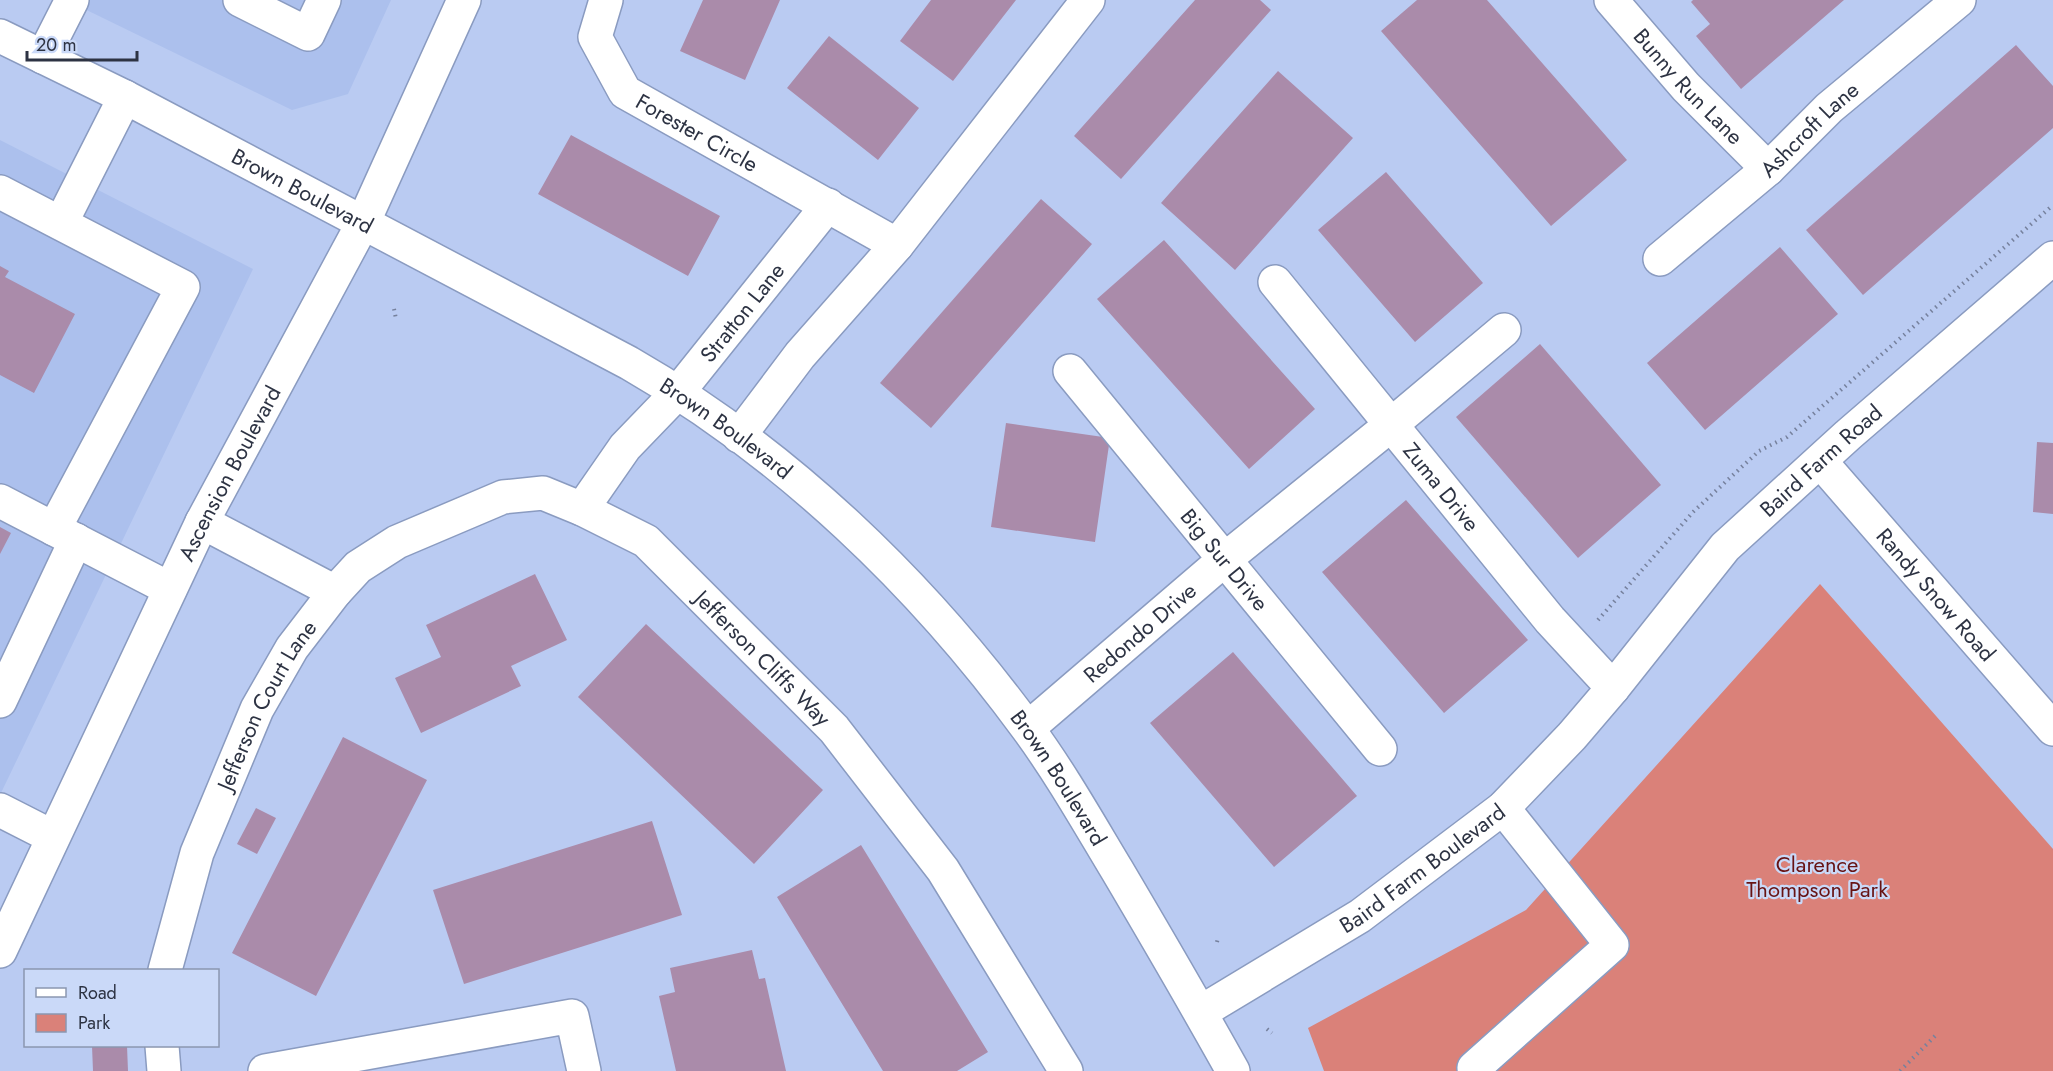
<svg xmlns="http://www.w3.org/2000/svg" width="2053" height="1071" font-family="Jost,sans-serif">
<rect width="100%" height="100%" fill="#bacbf2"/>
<path fill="#acc0ed" d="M66 0H391L348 94 292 110Z
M0 140 253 269 0 795Z"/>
<path fill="#da8179" d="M1820 584 2053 849V1071H1324L1308 1028 1526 910Z"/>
<path fill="#aa8baa" d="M703 0H780L745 80 680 51Z
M931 0H1016L953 81 900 41Z
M1195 0H1260L1271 10 1121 179 1074 136Z
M1417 0H1487L1627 160 1551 226 1381 31Z
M1693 0H1844L1741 89 1696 36 1710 24 1691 2Z
M829 36 919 108 878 160 787 88Z
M2016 45 2053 86V128L1863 295 1806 230Z
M1278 71 1353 138 1235 270 1161 203Z
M571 135 720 216 688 276 538 194Z
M1386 172 1483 283 1415 342 1318 230Z
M1041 199 1092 244 931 428 880 383Z
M1164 240 1315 409 1249 469 1097 299Z
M1780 247 1838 314 1705 430 1647 363Z
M0 266 9 271 5 277 75 314 34 393 0 375Z
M1540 344 1661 485 1578 558 1456 417Z
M1006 423 1110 438 1095 542 991 527Z
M2037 442 2053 443V514L2033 512Z
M1406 500 1528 640 1444 713 1322 572Z
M0 527 11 533 0 554Z
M535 574 567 640 511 666 521 686 421 733 395 678 441 657 426 625Z
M646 624 823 790 754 864 578 697Z
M1233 652 1357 796 1274 867 1150 723Z
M343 737 427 780 316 996 232 953Z
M256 808 276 818 257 854 237 844Z
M652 821 682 915 464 984 433 890Z
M861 845 988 1052 957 1071H883L777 897Z
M752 950 759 979 765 978 786 1071H676L659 996 675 992 670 968Z
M92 1046H127L128 1071H93Z"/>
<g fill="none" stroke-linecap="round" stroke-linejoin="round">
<g stroke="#8a9bc0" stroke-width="36">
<g id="minor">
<path d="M240 0 308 34 324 0"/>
<path id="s1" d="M606 0 595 37 625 92 897 245"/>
<path id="s2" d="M1611 0 1686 87 1768 169"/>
<path id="s3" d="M0 36 125 97 629 363C786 453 922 584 1028 729 1061 774 1088 822 1117 870 1156 936 1195 1003 1233 1071"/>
<path d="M43 57 72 0"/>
<path d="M0 192 183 287 54 529"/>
<path d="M61 223 125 97"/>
<path id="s4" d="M1660 259 1768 169 1829 108 1959 0"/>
<path id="s5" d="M1275 282 1550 620 1613 688"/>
<path id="s6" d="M1070 371 1380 749"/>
<path d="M739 436 800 355 897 245 1088 0"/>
<path id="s7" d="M1820 461 2053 729"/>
<path d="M0 501 170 589"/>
<path id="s8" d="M582 509 625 447 679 391 828 205"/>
<path d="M202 522 335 592"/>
<path d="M0 701 76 540"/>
<path id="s9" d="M1028 728 1224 560 1392 424 1504 330"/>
<path d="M0 810 53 837"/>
<path id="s10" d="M0 951 202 522 363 223 464 0"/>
<path id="s11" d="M165 970 197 853 257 709 292 648 335 592 358 567 397 542 503 497 543 493 582 509 646 541 834 729 943 870 1066 1071"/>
<path id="s12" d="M1201 1012 1360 916 1503 808 1572 736 1613 688 1725 547 1848 435 2053 258"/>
<path d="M162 1046 164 1071"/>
<path d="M1474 1068 1612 945 1503 808"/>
<path d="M265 1071 572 1016 584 1071"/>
</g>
</g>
<path stroke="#76819d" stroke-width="4" stroke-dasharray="1.5 4.5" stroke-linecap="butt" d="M394 309 396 319
M1598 620 1693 512 1759 451 1787 437 2053 205
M1217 942 1218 938
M1267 1029 1272 1033
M1900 1071 1938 1033"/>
<use href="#minor" stroke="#fff" stroke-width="33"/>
</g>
<g text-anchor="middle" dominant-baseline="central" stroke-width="4.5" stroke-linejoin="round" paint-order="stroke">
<g font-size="22" fill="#2d3343" stroke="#cad9f8">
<text stroke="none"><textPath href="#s2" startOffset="116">Bunny Run Lane</textPath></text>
<text stroke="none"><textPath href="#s4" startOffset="198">Ashcroft Lane</textPath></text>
<text stroke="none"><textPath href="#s1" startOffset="184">Forester Circle</textPath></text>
<text stroke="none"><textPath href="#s3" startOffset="340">Brown Boulevard</textPath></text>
<text stroke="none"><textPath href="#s8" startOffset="254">Stratton Lane</textPath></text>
<text stroke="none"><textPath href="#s3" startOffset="826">Brown Boulevard</textPath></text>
<text stroke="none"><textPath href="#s12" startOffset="837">Baird Farm Road</textPath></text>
<text stroke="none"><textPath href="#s10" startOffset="530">Ascension Boulevard</textPath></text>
<text stroke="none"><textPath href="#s5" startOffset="264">Zuma Drive</textPath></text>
<text stroke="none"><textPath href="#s6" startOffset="244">Big Sur Drive</textPath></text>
<text stroke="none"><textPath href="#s7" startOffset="177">Randy Snow Road</textPath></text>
<text stroke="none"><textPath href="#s9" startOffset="147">Redondo Drive</textPath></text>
<text stroke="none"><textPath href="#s11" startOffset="933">Jefferson Cliffs Way</textPath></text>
<text stroke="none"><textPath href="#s11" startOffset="285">Jefferson Court Lane</textPath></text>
<text stroke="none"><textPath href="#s3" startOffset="1312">Brown Boulevard</textPath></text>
<text stroke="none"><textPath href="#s12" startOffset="264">Baird Farm Boulevard</textPath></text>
</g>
<g font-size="22" fill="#671314" stroke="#cad9f8">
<text x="1817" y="864">Clarence<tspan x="1817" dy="25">Thompson Park</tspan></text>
</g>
</g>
<rect x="24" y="969" width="195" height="78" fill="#cad9f8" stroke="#8b97b0" stroke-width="1.5"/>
<rect x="36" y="988" width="30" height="9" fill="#ffffff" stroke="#8b97b0" stroke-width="1.5"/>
<text x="78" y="999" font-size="18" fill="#2d3343">Road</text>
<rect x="36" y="1014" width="30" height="18" fill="#da8179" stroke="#8b97b0" stroke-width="1.5"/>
<text x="78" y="1029" font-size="18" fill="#2d3343">Park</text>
<path d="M27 51v9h110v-9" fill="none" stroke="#2d3343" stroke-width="3"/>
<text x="36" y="51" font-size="18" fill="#2d3343" stroke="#cad9f8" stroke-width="4.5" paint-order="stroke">20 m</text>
</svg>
